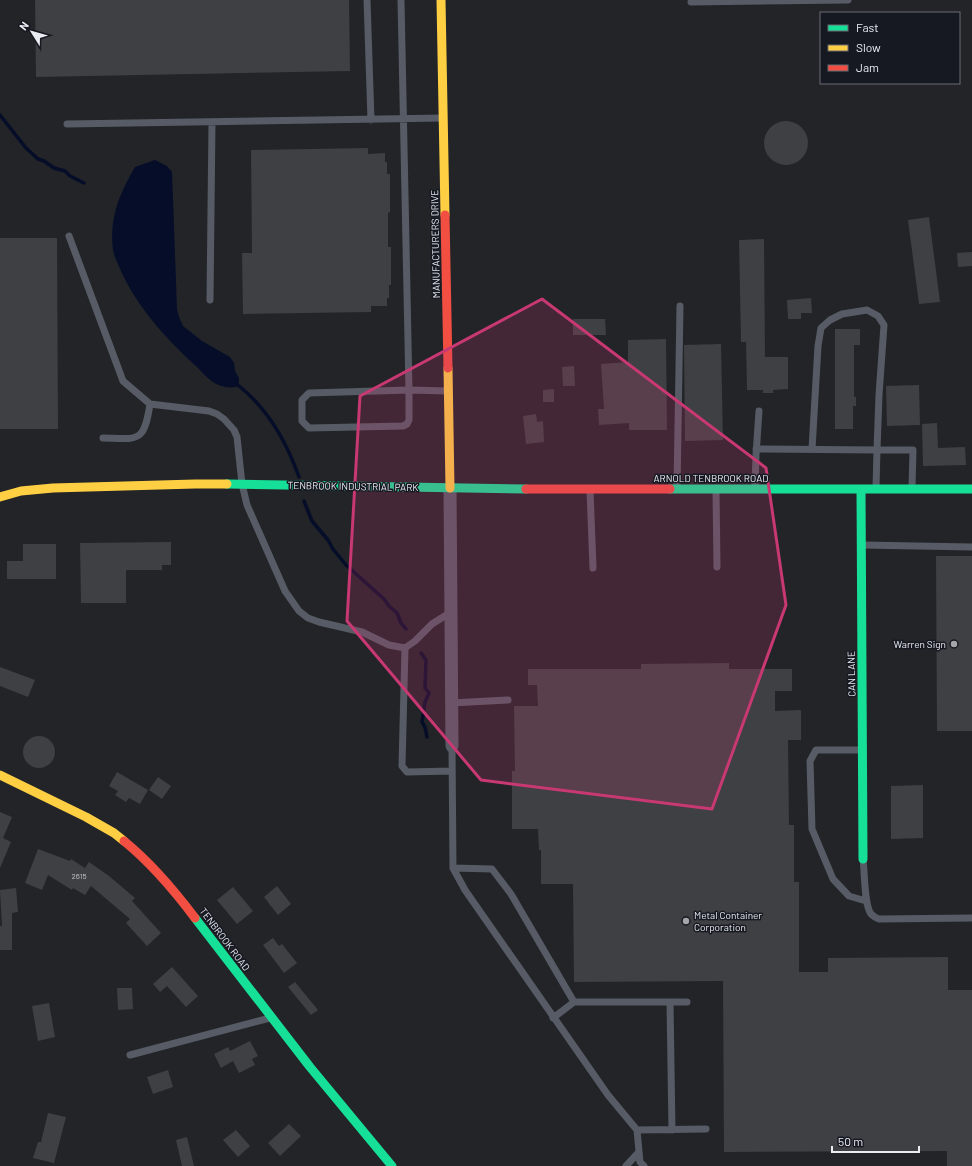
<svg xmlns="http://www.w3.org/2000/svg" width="972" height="1166" font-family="Barlow,sans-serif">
<rect width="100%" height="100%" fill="#222428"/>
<path fill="#060d29" d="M155 160 167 166 172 172 177 309 179 317 183 326 202 341 230 357 234 363 235 371 239 378V386C231 389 220 387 213 382 207 378 202 372 197 367 166 339 134 304 118 264 116 260 114 255 113 250 109 218 119 195 135 167Z"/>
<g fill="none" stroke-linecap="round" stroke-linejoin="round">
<path stroke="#060d29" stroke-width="3.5" d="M0 115 26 148 38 159 44 161 54 168 65 171 70 176 84 183
M239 386C268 409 287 443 299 477
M304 501 312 521 328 540 333 549 346 565 384 599 389 606 397 613 401 623 406 629
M421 653 426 660 425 688 429 693 425 702 422 722 425 727 427 737"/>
</g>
<path fill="#3e4043" d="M35 0H349L350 71 36 77Z
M764 143a22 22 0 1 1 44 0a22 22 0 1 1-44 0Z
M368 148V154L385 153V162H387V174H390V212L388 213V247H391V285H389V298H387V306H371V312L243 314 242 253H252L251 150Z
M929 217 940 302 919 304 908 220Z
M0 238H57L58 429H0Z
M764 239 765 357H788V389L773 390V393H763V390H747L746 342H741L739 240Z
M972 252V266L958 267 957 253Z
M811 298 812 313H801V319H788L787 300Z
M573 319H605L606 335H573Z
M835 329H860V345H854V397H856V406H853V429H835Z
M666 339 667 430H629V423L599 425 598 409H604L601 364 628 362V340Z
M721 344 723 440 685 441 684 345Z
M574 366 575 386H563L562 367Z
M919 385 920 425 887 426 886 386Z
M554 389V402H543V390Z
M536 414 537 422 543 421 544 442 526 444 523 416Z
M937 423 938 448 965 447 966 465 923 466 922 424Z
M171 542V565H162V570H126V603H81L80 543Z
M23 544H56V579H7V561H23Z
M936 556H972V731H937Z
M729 663V669H792V691H775V711L801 710V740H788L789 825H794V882H799V972H828V958L948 957V990H972V1166H947V1151L724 1152 723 981 574 982 573 884H541V850H539L538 829H512V771H515L514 706H538L537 685H528V669H641V664Z
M0 667 35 680 28 697 0 686Z
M23 752a16 16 0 1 1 32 0a16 16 0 1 1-32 0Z
M117 772 148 790 140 804 129 798 126 802 115 795 118 791 109 786Z
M158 777 171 786 162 799 149 790Z
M923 785V838L891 839V786Z
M0 812 12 817 3 838 11 842 0 868Z
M38 849 70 861 71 859 85 868 89 862 109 876 135 898 132 901 161 933 147 946 126 923 130 919 91 886 85 895 73 888 72 890 48 875 42 890 25 883Z
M277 886 291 904 278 915 264 897Z
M233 887 253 911 237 924 217 900Z
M16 888 18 912 12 913V950H0V926H2L0 890Z
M273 938 279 946 282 944 297 963 284 973 263 945Z
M172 967 198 996 186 1007 167 986 160 992 153 984Z
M295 982 318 1010 311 1015 288 987Z
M117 988H132L133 1009 118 1010Z
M49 1003 55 1037 38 1041 32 1006Z
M250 1041 258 1056 252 1059 255 1065 239 1073 233 1061 221 1068 214 1054 228 1047 230 1051Z
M168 1070 173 1087 153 1094 147 1077Z
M48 1113 66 1117 54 1163 33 1158 38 1142H41Z
M289 1124 301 1136 280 1156 268 1143Z
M236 1130 250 1146 238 1157 223 1140Z
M187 1137 194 1166H182L176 1140Z"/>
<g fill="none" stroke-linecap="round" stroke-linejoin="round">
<path stroke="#575b65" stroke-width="7" d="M367 0 371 120
M401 0 409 390 448 391
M691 2 848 0
M67 124 443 118
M69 236 123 381 150 404
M210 300 212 122
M409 390V420L407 424 403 426 309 428 302 421V400L309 393Z
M103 438C139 439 144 443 150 404L209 411 217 414 224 419 234 430 237 437 242 484 247 505 285 591 299 611 308 618 319 622 362 632 389 645 405 648 415 641 432 624 451 612
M756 449 877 450 876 488
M812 449 818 346 821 328 830 320 842 314 867 310 878 316 884 325 879 395 877 450H913L912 488
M677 488 680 306
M755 489 756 455 759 411
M590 490 593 568
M716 490 717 567
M862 545 972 547
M405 648 402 766 407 772 451 771
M451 703 508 700
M452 746 453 868 465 890 608 1095 637 1130 640 1162 644 1166
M863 750H816L810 761 812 829 833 879 849 896 866 901
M863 860C865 873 864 905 871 914 873 916 876 918 879 919L972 918
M453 868 492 869 511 894 574 1002
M670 1002 672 1130
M553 1018 574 1002H687
M130 1055 270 1018
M637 1130 706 1129
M626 1166 639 1152"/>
<path stroke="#575b65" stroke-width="13" d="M450 488 452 746"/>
<path stroke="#16e098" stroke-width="9" d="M227 484 526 489
M670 489H972
M861 489 863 859
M195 918 310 1067 392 1166"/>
<path stroke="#ffcf43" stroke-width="9" d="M441 0 445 215
M448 368 450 488
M0 497 21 491 53 488 195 484H227
M0 775 86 817 114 833 124 841"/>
<path stroke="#f24e42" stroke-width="9" d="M445 215 448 368
M526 489H670
M124 841C151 863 174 890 195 918"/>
</g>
<path fill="#c83872" fill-opacity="0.2" stroke="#c83872" stroke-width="3" stroke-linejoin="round" d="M542 299 766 468 786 605 712 809 481 780 347 621 360 396Z"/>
<g fill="#a3a6ab" stroke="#161921" stroke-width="1.5">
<circle cx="954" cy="644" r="4"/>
<circle cx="686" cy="921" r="4"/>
</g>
<g text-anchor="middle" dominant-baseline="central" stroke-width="3" stroke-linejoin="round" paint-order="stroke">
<g font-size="8" fill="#bec1c6">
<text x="79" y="876">2615</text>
</g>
<g font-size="10" fill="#e9ecf1" stroke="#161921">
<text transform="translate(435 244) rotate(-91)">MANUFACTURERS DRIVE</text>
<text x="711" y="478">ARNOLD TENBROOK ROAD</text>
<text transform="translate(353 486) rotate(1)">TENBROOK INDUSTRIAL PARK</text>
<text transform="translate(851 674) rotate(-91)">CAN LANE</text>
<text transform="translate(225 939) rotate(53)">TENBROOK ROAD</text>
</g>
<g font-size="10" fill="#e9ecf1" stroke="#161921" text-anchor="end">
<text x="946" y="644">Warren Sign</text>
<text x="694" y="915" text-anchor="start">Metal Container<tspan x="694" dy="12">Corporation</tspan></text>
</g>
</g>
<rect x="820" y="12" width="140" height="72" fill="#161921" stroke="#6a6d74"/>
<rect x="828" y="25" width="20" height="6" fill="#16e098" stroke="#6a6d74"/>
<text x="856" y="32" font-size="12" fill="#e9ecf1">Fast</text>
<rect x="828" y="45" width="20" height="6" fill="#ffcf43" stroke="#6a6d74"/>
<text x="856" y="52" font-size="12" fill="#e9ecf1">Slow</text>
<rect x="828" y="65" width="20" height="6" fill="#f24e42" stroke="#6a6d74"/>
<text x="856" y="72" font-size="12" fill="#e9ecf1">Jam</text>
<g transform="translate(32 32) rotate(307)" stroke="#161921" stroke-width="3" paint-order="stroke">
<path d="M0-3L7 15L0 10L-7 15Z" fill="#e9ecf1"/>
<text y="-6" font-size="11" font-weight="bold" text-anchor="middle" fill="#e9ecf1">N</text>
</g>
<path d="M832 1146v6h87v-6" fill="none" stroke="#e9ecf1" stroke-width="2"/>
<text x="838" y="1146" font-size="12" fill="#e9ecf1" stroke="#161921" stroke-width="3" paint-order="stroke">50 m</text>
</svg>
